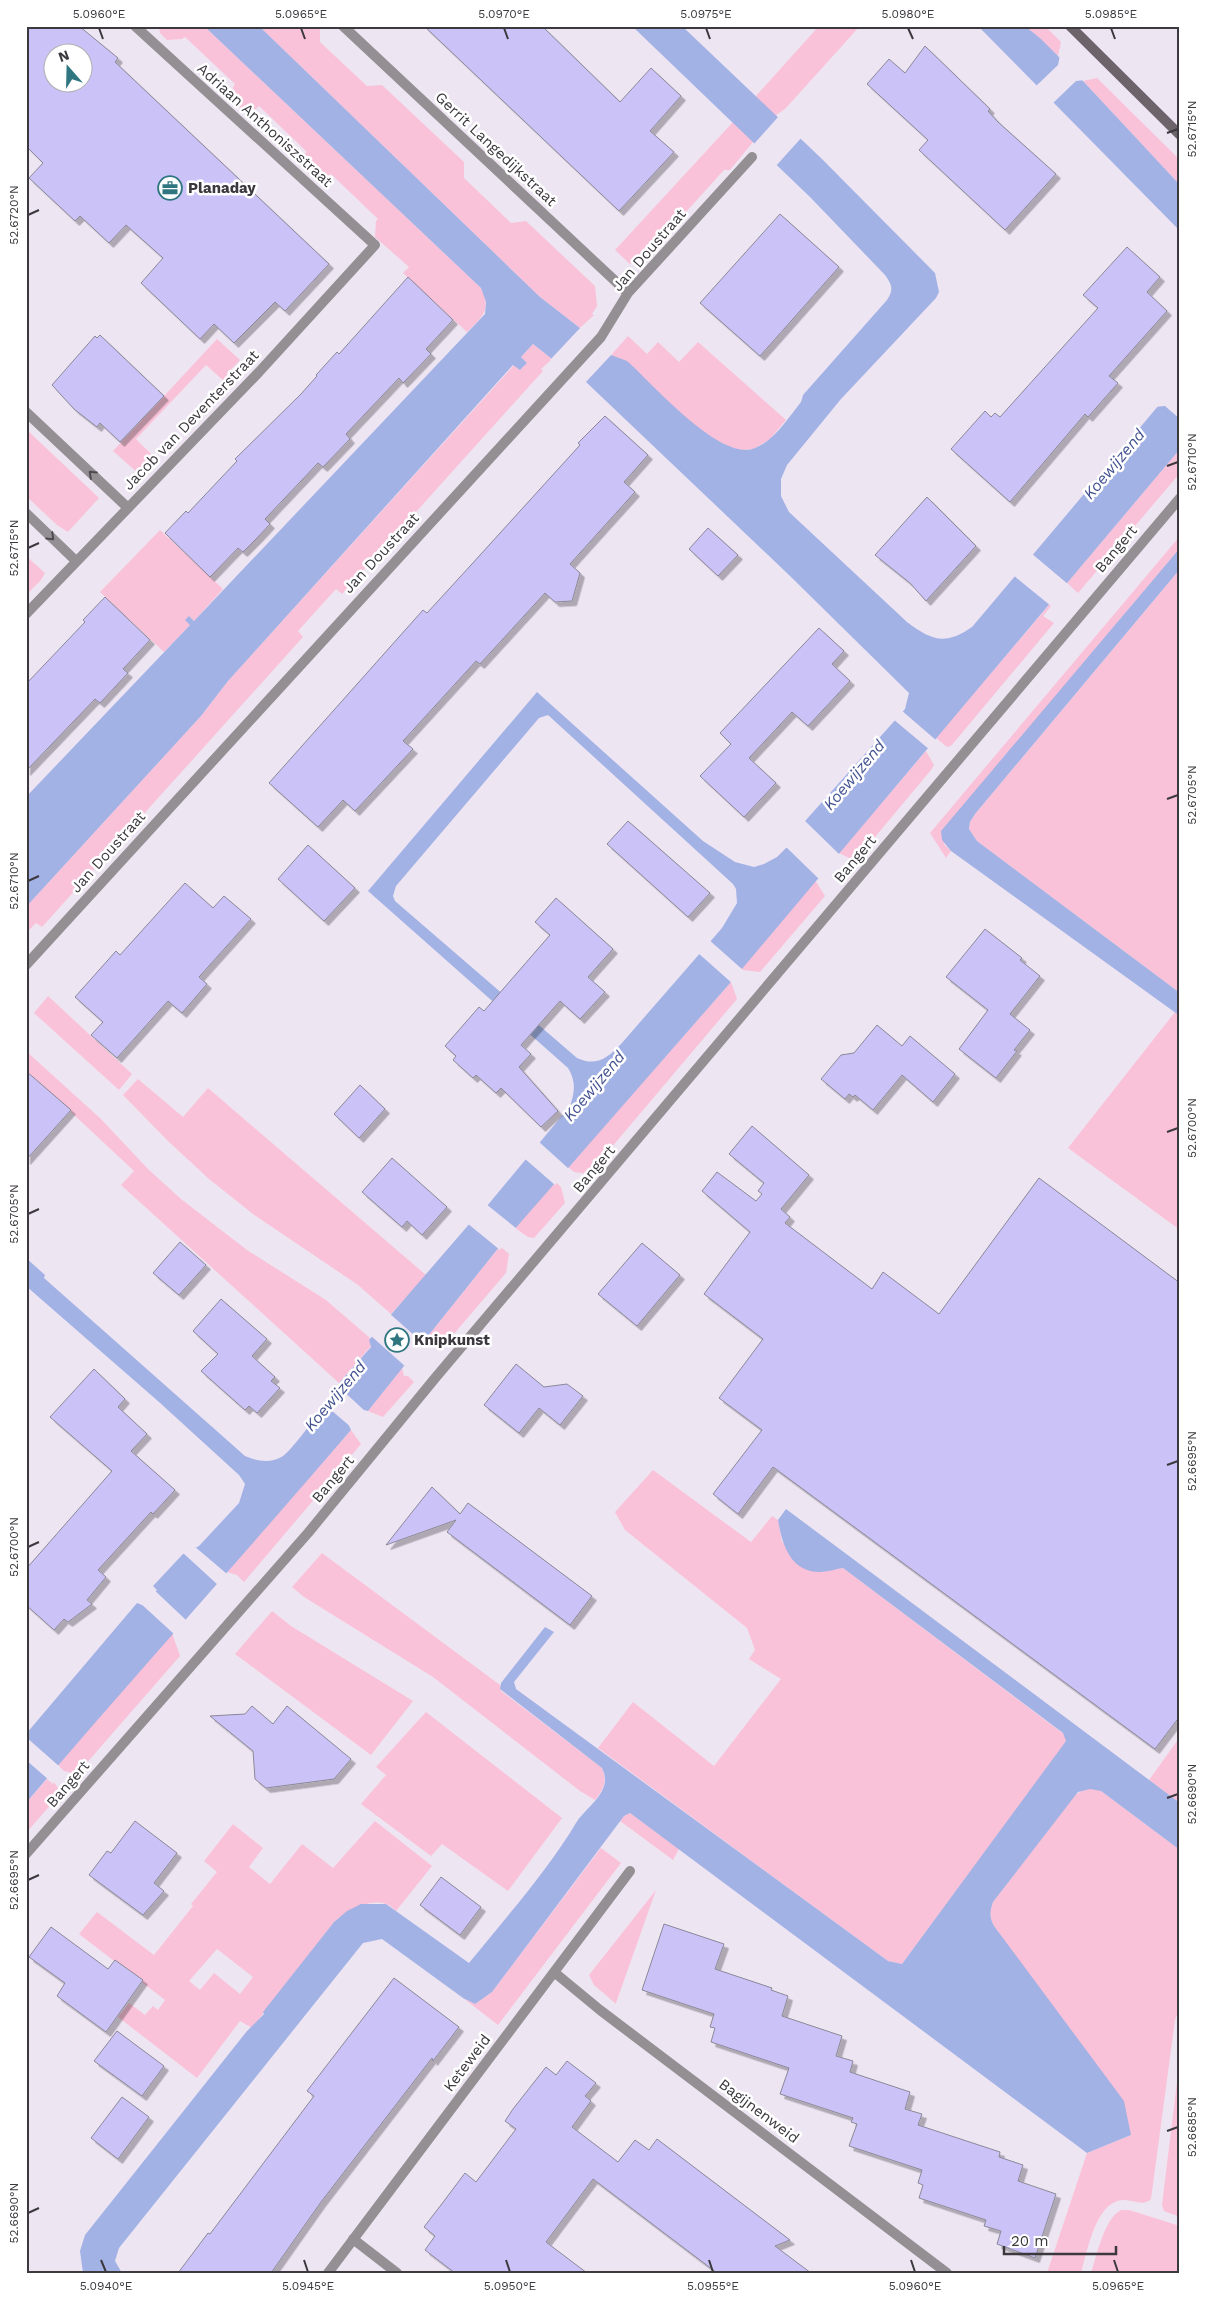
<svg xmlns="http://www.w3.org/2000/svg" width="1206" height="2299" font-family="'Work Sans',sans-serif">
<defs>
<filter id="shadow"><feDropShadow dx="4.5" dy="4.5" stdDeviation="0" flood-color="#0004"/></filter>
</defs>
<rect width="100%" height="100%" fill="#eee5f3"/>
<path fill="#fac2d8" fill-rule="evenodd" d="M159 26H204L481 288C492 311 482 317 467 332L403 273 409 267 375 237 376 221 378 219 331 174 328 176 312 177 305 170 304 154 307 152 259 106 256 109H241L233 102V87L235 84 185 37 182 39 167 40 160 33Z
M259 26H320V42L367 86 382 85 464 162V178L511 223 526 221 595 286 597 306 592 314 594 315 580 328 540 297Z
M819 26H860L786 108 775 116 755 97Z
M1025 26H1045L1061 42 1058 56Z
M1097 78 1180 160V185L1083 81Z
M733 122 753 142 730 170H724L647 255 630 264 615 250Z
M628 336 647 354 658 342 679 362 698 342 786 420 770 439 754 449 742 450 729 448 706 435 611 355Z
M217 339 240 360 226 375 230 380 225 382 206 365 136 439 155 458 139 474 113 451Z
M533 344 552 359 541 369 543 371 342 594 336 589 298 631 303 637 42 927 36 923 26 933V907L201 716 228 681 514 365 520 370 527 363 521 357Z
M26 429 99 498 68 532 57 525 26 496Z
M1180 449V473L1078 593 1067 583Z
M160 530 223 589 194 621 189 616 190 625 164 652 100 592Z
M1180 536V548L1055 697 944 844 951 851 946 858 930 833Z
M26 556 45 573 41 580 29 592 26 590Z
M1180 569V993L977 841 969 829 970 822 975 814Z
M1050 604 1051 606 1043 616 1054 623 951 746 947 747 936 738Z
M926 751 934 765 931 770 855 861 839 853Z
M815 880 825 896 760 972 743 970 741 968Z
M731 982 737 999 589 1174 574 1172 568 1167Z
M48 996 132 1074 119 1090 34 1013Z
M1175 1012 1180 1016V1230L1068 1148Z
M26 1051 101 1119 148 1169 181 1199 247 1250 326 1300 370 1338 369 1340 371 1346 339 1383 121 1185 134 1171 26 1070Z
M138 1079 183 1117 208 1088 426 1275 391 1314 358 1285 253 1214 209 1179 168 1141 123 1095Z
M555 1181 561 1187 565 1203 534 1238 528 1237 515 1228Z
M500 1246 509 1254 506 1273 441 1349 434 1342 424 1341Z
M402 1368 404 1376H408L414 1382 383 1417 368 1411Z
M351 1430 361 1444 244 1582 237 1575 227 1572Z
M653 1470 751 1542 772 1516 778 1520 782 1542 820 1572 843 1568 1065 1735 1067 1741 902 1964 888 1961 598 1748 633 1702 714 1766 781 1679 749 1659 755 1650 747 1628 625 1530 615 1512Z
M322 1553 500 1685 501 1691 602 1768C608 1781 603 1790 595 1800L580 1791 433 1677 304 1597 292 1587Z
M272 1611 291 1626 413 1701 371 1755 235 1654Z
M172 1633 180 1656 77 1774 64 1771 58 1765Z
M426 1712 562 1818 508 1891 442 1844 431 1856 361 1804 386 1775 376 1767Z
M1180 1737V1803L1149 1780Z
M47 1779 53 1784 54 1782 61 1793 26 1833V1803Z
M1084 1789H1096L1101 1791 1180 1850V2006L1175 2020 1151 2199C1144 2206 1135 2201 1126 2200 1096 2198 1088 2250 1081 2273H1047L1087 2153 1131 2135 994 1926C989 1917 990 1911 993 1902L1074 1796Z
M630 1813 679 1849 673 1860 620 1821 624 1816Z
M375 1821 432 1866 396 1911C394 1909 390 1905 386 1904 368 1898 347 1911 334 1922L252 2028 240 2021 197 2078 118 2017 129 2003 145 2015 153 2006 158 2010 165 2000 79 1934 97 1912 154 1955 193 1906 191 1904 217 1872 204 1861 233 1824 263 1848 249 1867 270 1884 302 1844 333 1868ZM217 1949 253 1977 240 1994 214 1973 200 1990 189 1981Z
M601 1848 621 1863 498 2025 463 1998 475 2004 492 1992Z
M656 1890 616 2003V2004L594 1985 589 1975Z
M1180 2057V2217L1164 2211 1162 2205Z
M1121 2210H1129L1180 2226V2273H1091C1097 2255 1104 2219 1121 2210Z"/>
<path fill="#a3b2e5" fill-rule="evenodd" d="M204 26H259L540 297 580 328 611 355 627 361C652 383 721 463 755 448 775 440 788 418 801 402L803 395 887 300C894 289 892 285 885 275L810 197 632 26H682L822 159 935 273 939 292 936 298 841 399 787 465 781 479V496L789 512 907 622C931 640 945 646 972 627L1180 380V449L731 982 500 1246 368 1411 359 1409 347 1421 351 1430C244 1555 133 1677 26 1803V1734L137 1603 142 1605 157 1590 153 1586 183 1554 199 1546 239 1503 245 1484 239 1475 159 1402 26 1286V1258L45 1275 44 1278 245 1456C256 1461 271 1464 283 1456 292 1450 316 1416 325 1406H331L341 1394 339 1383 371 1347 369 1340 471 1222 482 1212 570 1106C575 1092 576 1081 568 1068L368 891 537 692 703 841 735 862 754 867 764 864 777 857 790 844 806 820 905 709 909 693 789 575 586 382 556 356 552 359 533 344 521 357 527 363 520 370 513 365 228 681 201 716 26 907V797L190 625 185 620 189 616 194 621 485 314 486 302 481 288ZM548 715 733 884 736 889 737 903 722 928 621 1044C608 1058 596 1067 577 1058L395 901 393 896 396 886 539 718Z
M978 26H1025L1041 39 1083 81 1180 185V231Z
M1180 548V569L975 814 970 822 969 829 977 841 1180 993V1016L951 851 942 840 941 831Z
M786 1509 1180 1803V1850L1101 1791 1090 1789 1078 1792 993 1902C990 1911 989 1917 994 1926L1124 2101 1131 2135 1087 2153 630 1813 624 1816 492 1992 475 2004 463 1998 382 1939 363 1943 119 2248 115 2261 122 2273H83L80 2251 85 2235 247 2031 264 2014 263 2012 334 1922 347 1911 361 1904H386L469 1963C506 1917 546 1873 576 1823 583 1811 600 1800 604 1786 606 1780 605 1774 602 1768L500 1689 501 1683 545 1627 554 1632 514 1682 516 1689 888 1961 902 1964 1066 1741 1063 1733 843 1568C836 1569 827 1572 820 1572 790 1572 782 1544 778 1520Z"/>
<path fill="#eee5f3" d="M1060 55 1085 80 1076 81 1052 104 1035 87 1058 65Z
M779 116 802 137 775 167 753 145Z
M582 326 613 353 584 384 556 359 550 360Z
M1179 378 1180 380V419L1165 406 1153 407Z
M1031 553 1069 585 1051 606 1013 575Z
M901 710 937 741 930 750 893 719Z
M804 820 840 855 819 879 785 846Z
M708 939 743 970 733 984 697 952Z
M538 1141 569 1169 555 1185 524 1158Z
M486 1204 517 1229 500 1250 467 1223Z
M389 1313 424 1344 406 1367 370 1335Z
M339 1387 367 1413 360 1411 350 1422 352 1428 324 1404 330 1403 339 1393Z
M194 1546 227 1574 218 1585 182 1552Z
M151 1587 186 1620 174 1634 139 1602H141L154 1589Z
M26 1737 60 1767 49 1780 26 1760Z"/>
<path fill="#cbc2f8" stroke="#8b8997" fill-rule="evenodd" filter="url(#shadow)" d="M26 26H79L118 58 115 62 329 264 285 311 275 302 234 343 214 324 200 339 141 283 163 258 126 225 109 243 80 216 75 221 29 178 43 163 26 146ZM52 52H82V82H52Z
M424 26H542L620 102 651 68 681 96 650 131 674 152 619 211Z
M925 46 990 109 988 111 998 122 1056 174 1005 230 919 150 928 140 867 84 889 59 905 73Z
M780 214 839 267 760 356 700 303Z
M1127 247 1160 277 1147 292 1167 311 1109 376 1118 383 1088 417 1085 414 1010 502 951 449 985 411 991 417 995 413 1000 417 1098 308 1083 295Z
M408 277 453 320 426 349 431 354 403 383 399 378 346 434 350 439 323 467 318 463 265 519 270 524 257 538 243 552 238 548 210 577 165 533 186 511 188 513 237 461 235 459 301 394 317 376 316 375 337 352 339 354Z
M100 335 164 396 120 442 100 423 97 427 74 409 52 385 95 336 97 338Z
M605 416 648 455 624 482 635 492 570 564 580 573 572 601 555 602 545 593 480 664 476 661 403 741 413 749 355 811 343 800 318 827 269 783 423 610 427 613 471 565 580 445 578 443Z
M927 497 976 546 926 601 910 583 875 555Z
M708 528 738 555 718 576 689 549Z
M105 597 150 640 123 669 128 673 100 703 95 699 26 771V684L85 622 83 620Z
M819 628 844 651 832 664 850 681 808 726 792 712 749 758 776 783 744 817 700 776 731 744 720 733Z
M628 821 710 893 688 917 607 844Z
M308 845 355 888 324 921 278 879Z
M185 883 213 908 224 896 251 919 199 977 207 984 182 1013 168 1001 117 1058 91 1035 103 1022 75 997 116 951 120 955Z
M556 898 613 949 588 977 605 992 580 1019 560 1001 521 1045 531 1054 519 1067 558 1111 541 1127 501 1088 496 1093 476 1075 473 1078 453 1060 456 1056 445 1046 479 1007 484 1011 550 935 535 922Z
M985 929 1022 958 1020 960 1040 976 1010 1014 1030 1030 1014 1050 1017 1051 996 1078 959 1049 988 1010 946 977Z
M877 1025 902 1046 910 1036 955 1074 933 1102 902 1075 873 1110 855 1095 853 1097 849 1094 845 1099 821 1079 841 1055 854 1053Z
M26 1071 71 1110 26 1160Z
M360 1085 385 1109 359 1138 334 1114Z
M752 1126 809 1175 781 1209 790 1217 785 1223 872 1289 883 1272 939 1314 1039 1178 1180 1283V1716L1155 1749 773 1467 738 1514 713 1494 762 1430 719 1398 763 1339 704 1294 750 1232 702 1191 717 1172 756 1201 762 1194 758 1191 764 1183 729 1154Z
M392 1158 447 1207 422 1235 407 1221 402 1227 362 1192Z
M180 1242 206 1265 179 1295 153 1273Z
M642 1243 680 1275 637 1326 598 1294Z
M221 1299 267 1339 252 1356 275 1377 271 1381 280 1388 257 1413 249 1406 245 1410 201 1371 218 1354 193 1331Z
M516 1364 544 1387 567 1384 583 1396 560 1425 539 1408 519 1433 484 1405Z
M94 1369 125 1399 118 1407 147 1434 131 1451 175 1490 153 1514 151 1512 98 1570 106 1577 87 1600 92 1604 68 1622 64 1619 54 1630 26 1605V1569L112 1471 50 1417Z
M432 1487 460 1514 468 1503 592 1596 570 1625 447 1532 456 1520 386 1545Z
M252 1706 273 1724 287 1706 351 1759 334 1779 266 1788 255 1779 253 1751 210 1716 245 1714Z
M135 1821 177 1853 154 1883 164 1891 143 1915 89 1875 107 1851 111 1853Z
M441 1877 481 1907 460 1935 420 1905Z
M664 1924 724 1944 715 1969 772 1988 771 1990 788 1996 782 2016 842 2036 836 2056 853 2061 850 2072 910 2092 905 2109 922 2114 918 2125 1000 2152 999 2157 1023 2165 1018 2181 1056 2194 1035 2258 997 2244 1001 2231 984 2226 986 2220 919 2198 923 2185 918 2183 922 2170 849 2146 857 2124 851 2122 853 2118 780 2094 789 2068 711 2042 715 2028 710 2027 714 2014 642 1990Z
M51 1927 108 1969 115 1960 143 1980 106 2032 57 1996 65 1983 29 1957Z
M394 1978 459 2027 433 2061 432 2058 321 2202 271 2273H178L208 2233 210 2234 314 2096 307 2091Z
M117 2031 164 2066 142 2096 94 2061Z
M567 2061 596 2083 585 2096 591 2101 572 2127 618 2162 635 2140 649 2150 657 2139 790 2240 775 2246 811 2273H717L593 2179 546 2242 587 2273H455L425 2250 435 2236 424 2227 444 2201 465 2173 476 2182 516 2129 505 2121 513 2109 546 2067 556 2075Z
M122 2097 149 2117 118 2159 91 2138Z"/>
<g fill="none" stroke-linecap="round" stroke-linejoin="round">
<path stroke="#948f93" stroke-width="10" d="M343 26 628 293
M26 412 127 507
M26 513 76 561
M26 614 259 372 375 245 135 26
M26 965 601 337 628 293 752 157
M26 1854 308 1533 436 1377 1180 498
M554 1972 600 2010 947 2273
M353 2239 397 2273
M328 2273 630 1871"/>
<path stroke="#6c646a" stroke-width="10" d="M1070 26 1180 135"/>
</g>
<defs><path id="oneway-chevron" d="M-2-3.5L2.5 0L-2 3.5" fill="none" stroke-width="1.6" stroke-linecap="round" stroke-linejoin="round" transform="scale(1.25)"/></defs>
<g stroke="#4e4a4f">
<use href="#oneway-chevron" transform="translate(92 474) rotate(-137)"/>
<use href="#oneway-chevron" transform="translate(51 537) rotate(44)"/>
</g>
<path fill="none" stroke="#3c393e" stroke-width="2" d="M99 28 103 39M301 28 305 39M504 28 508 39M706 28 710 39M908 28 913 39M1111 28 1115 39M1167 133 1178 129M28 215 39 210M1167 466 1178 462M28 548 39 543M1167 799 1178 795M28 881 39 876M1167 1132 1178 1128M28 1214 39 1209M1167 1465 1178 1461M28 1547 39 1542M1167 1798 1178 1794M28 1880 39 1875M1167 2131 1178 2127M28 2213 39 2208M101 2260 106 2272M304 2260 308 2272M506 2260 510 2272M709 2260 713 2272M911 2260 915 2272M1114 2260 1118 2272"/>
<defs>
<g id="office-ring" transform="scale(1.25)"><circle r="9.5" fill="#fff" stroke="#2f7681" stroke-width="1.5"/><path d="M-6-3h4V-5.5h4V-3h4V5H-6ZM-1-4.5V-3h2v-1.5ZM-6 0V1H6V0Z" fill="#2f7681"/></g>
<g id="sight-ring" transform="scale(1.25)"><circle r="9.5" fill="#fff" stroke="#2f7681" stroke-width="1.5"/><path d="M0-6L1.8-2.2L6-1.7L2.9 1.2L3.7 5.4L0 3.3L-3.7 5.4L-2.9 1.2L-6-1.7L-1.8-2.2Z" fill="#2f7681"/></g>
</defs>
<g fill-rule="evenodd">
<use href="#office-ring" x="170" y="188"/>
<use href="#sight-ring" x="397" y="1340"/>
</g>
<g text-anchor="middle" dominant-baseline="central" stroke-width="5" stroke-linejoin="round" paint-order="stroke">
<g font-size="15" fill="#3c393e" stroke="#fff">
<text transform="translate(265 125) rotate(42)">Adriaan Anthoniszstraat</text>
<text transform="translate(496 149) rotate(43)">Gerrit Langedijkstraat</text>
<text transform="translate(649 250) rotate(-49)">Jan Doustraat</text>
<text transform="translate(191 420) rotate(-46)">Jacob van Deventerstraat</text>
<text transform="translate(1116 549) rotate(-50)">Bangert</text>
<text transform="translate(381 553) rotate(-47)">Jan Doustraat</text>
<text transform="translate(108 852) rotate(-48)">Jan Doustraat</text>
<text transform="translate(855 859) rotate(-50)">Bangert</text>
<text transform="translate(594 1169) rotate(-50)">Bangert</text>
<text transform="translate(333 1479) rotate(-50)">Bangert</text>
<text transform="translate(68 1784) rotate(-49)">Bangert</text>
<text transform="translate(467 2063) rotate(-53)">Keteweid</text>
<text transform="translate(759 2111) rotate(37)">Bagijnenweid</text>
</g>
<g font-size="15" font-weight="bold" fill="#3c393e" stroke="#fff" text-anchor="start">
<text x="188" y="188">Planaday</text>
<text x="414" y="1340">Knipkunst</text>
</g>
<g font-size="16" font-style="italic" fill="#425291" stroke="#fff">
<text transform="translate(1114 464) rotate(-50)">Koewijzend</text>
<text transform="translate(854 775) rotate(-50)">Koewijzend</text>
<text transform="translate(594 1086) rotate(-50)">Koewijzend</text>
<text transform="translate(335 1396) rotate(-50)">Koewijzend</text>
</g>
</g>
<rect width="1206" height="2299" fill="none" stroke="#ffffff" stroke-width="55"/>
<g transform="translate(68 68) rotate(340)"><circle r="24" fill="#ffffff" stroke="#b1b0b2"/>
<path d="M0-4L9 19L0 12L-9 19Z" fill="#2f7681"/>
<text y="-8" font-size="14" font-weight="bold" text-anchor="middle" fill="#3c393e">N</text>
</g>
<path d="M1004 2246v8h112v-8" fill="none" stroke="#3c393e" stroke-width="2.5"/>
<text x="1011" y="2246" font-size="15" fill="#3c393e" stroke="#ffffff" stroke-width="4" paint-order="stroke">20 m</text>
<rect x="28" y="28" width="1150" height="2244" fill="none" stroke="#3c393e" stroke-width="2"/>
<g font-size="12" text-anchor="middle" fill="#3c393e">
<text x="99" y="18">5.0960°E</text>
<text x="301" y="18">5.0965°E</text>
<text x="504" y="18">5.0970°E</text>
<text x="706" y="18">5.0975°E</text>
<text x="908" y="18">5.0980°E</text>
<text x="1111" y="18">5.0985°E</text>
<text transform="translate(1192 129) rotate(-90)" y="4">52.6715°N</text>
<text transform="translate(14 215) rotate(-90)" y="4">52.6720°N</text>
<text transform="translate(1192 462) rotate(-90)" y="4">52.6710°N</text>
<text transform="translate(14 548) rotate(-90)" y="4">52.6715°N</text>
<text transform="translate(1192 795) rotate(-90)" y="4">52.6705°N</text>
<text transform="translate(14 881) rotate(-90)" y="4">52.6710°N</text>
<text transform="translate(1192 1128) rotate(-90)" y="4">52.6700°N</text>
<text transform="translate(14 1214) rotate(-90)" y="4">52.6705°N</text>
<text transform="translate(1192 1461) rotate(-90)" y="4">52.6695°N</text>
<text transform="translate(14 1547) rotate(-90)" y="4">52.6700°N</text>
<text transform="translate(1192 1794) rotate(-90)" y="4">52.6690°N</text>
<text transform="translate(14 1880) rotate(-90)" y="4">52.6695°N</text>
<text transform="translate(1192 2127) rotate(-90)" y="4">52.6685°N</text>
<text transform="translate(14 2213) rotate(-90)" y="4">52.6690°N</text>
<text x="106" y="2290">5.0940°E</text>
<text x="308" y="2290">5.0945°E</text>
<text x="510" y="2290">5.0950°E</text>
<text x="713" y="2290">5.0955°E</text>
<text x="915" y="2290">5.0960°E</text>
<text x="1118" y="2290">5.0965°E</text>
</g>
</svg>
